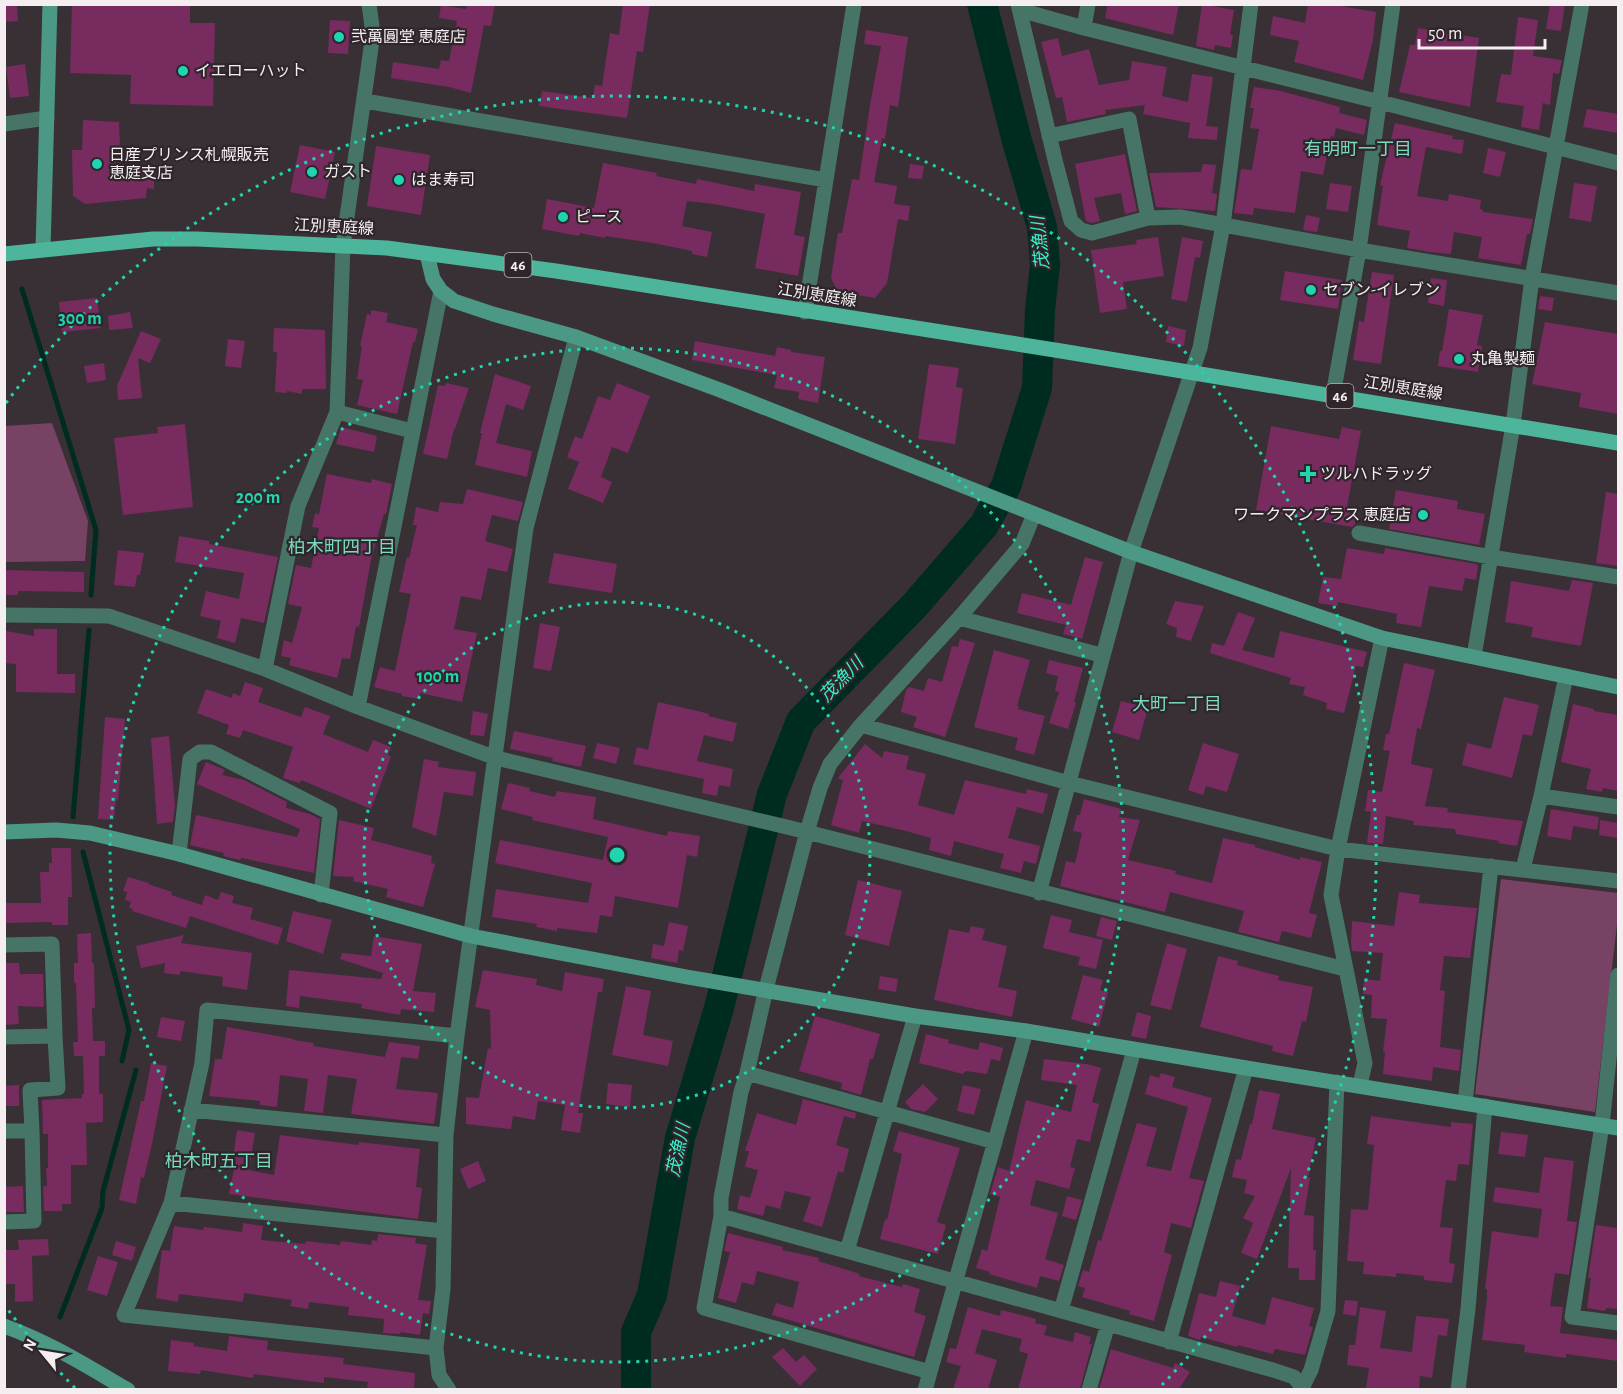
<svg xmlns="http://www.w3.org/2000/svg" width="1623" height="1394" font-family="'Alegreya Sans','Noto Sans JP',sans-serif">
<rect width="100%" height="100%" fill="#383035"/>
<path fill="#774264" d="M52 423 88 521 85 561 5 562V426Z
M1501 879 1618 893V916L1595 1112 1475 1094Z"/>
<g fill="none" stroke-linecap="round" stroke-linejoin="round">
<path stroke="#002b21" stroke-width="5" d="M22 289 96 530 91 595
M73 817 89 630
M83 852 129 1030 122 1061
M60 1317 102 1208 103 1191 136 1070"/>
<path stroke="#002b21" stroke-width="30" d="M636 1390V1332L652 1295 680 1138 719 1008 772 794 801 721 915 605 984 525 1006 486 1037 388 1040 310 1045 265 1042 227 1017 141 982 4"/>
</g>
<path fill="#782b5f" d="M4 4H17L18 21 4 22Z
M72 4H190V23H215L213 106 130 104 131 75 70 73Z
M467 4H495L491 26 484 25 471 93 449 87 391 78 393 62 439 69 441 60 449 61 457 21 439 18 441 5 466 9Z
M623 4H650L643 52 637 51 627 118 539 106 542 91 593 98 595 85 602 86 610 33 619 35Z
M1108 4H1179L1173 35 1105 18Z
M1202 4 1234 10 1230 34 1233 35 1231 48 1215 45 1214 50 1196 46Z
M1308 4H1329L1376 12 1373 40 1363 80 1294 62 1299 41 1270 35 1273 16 1305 23Z
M1550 4H1565L1561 31 1546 29Z
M1518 17 1538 20 1533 56 1562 60 1559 74 1553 73 1550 105 1543 103 1539 130 1521 127 1524 106 1496 102 1501 74 1511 75Z
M330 20 350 21 348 54 328 53Z
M1418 28 1479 38 1470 107 1399 92 1410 45H1415Z
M866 30 908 37 898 107 890 105 885 139 882 138 874 182 897 186 894 204 910 206 908 221 898 219 887 283 875 298 838 292 831 278 838 233H842L852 179 859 180 870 105 881 46 864 44Z
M1058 38 1062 56 1089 49 1099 85 1129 80 1132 61 1167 67 1162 96 1188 102 1192 74 1213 77 1206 126 1218 127 1217 140 1188 138 1190 123 1143 114 1145 105 1105 110 1106 114 1067 122 1062 97 1056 98 1041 42Z
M25 64 29 96 10 98 6 67Z
M1254 87 1281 91 1340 107 1339 113 1367 120 1364 135 1336 128 1334 137 1331 136 1323 175 1301 171 1295 213 1254 208 1253 215 1234 213 1241 169 1252 170 1259 129 1250 128 1254 108H1250Z
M1587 109 1618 114V133L1583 127Z
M83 120 119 122 121 169H154V189L147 188 146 198 85 204 73 196 72 150H82Z
M1395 123 1453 136 1452 139 1464 140 1462 154 1426 147 1417 196 1448 201 1449 194 1481 200 1480 209 1483 210V212L1533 219 1530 234H1527L1521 265 1478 258 1482 237 1454 232 1451 254 1430 252 1407 248 1410 231 1377 225 1383 186 1380 185Z
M300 145 335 152 325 199 290 192Z
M376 146 430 155 421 215 367 206Z
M1488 148 1506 152 1500 177 1483 173Z
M1125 154 1137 211 1125 214 1121 193 1094 198 1100 221 1091 223 1086 221 1075 164Z
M603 163 657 173 656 176 696 184 697 179 754 191 755 184 801 192 794 235 805 237 798 276 755 268 765 214 714 204 687 201 682 226 712 232 707 257 692 254V251L653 243 605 236V238L580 233 579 236 542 229 547 199 594 208Z
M910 164 924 166 922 179 908 178Z
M1203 164 1216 165 1212 193 1217 194 1215 211 1156 207 1149 173 1201 172Z
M1330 183 1352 186 1348 212 1326 209Z
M1574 183 1597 186 1591 222 1569 218Z
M1306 215 1320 218 1317 232 1303 230Z
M1158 237 1164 276 1123 282 1127 309 1100 313 1091 250 1137 244 1136 240Z
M1182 237 1203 241 1200 258 1195 257 1187 302 1171 299Z
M1285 271 1342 280 1338 309 1280 300Z
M1372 272 1394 275 1381 364 1353 360 1359 321 1364 322Z
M1431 278 1447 280 1444 306 1428 303Z
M1540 296 1554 298 1552 311 1538 309Z
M97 298 101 328 62 332 59 302Z
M1449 309 1483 315 1477 345 1482 346 1478 372 1438 366 1440 351H1442Z
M371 310 388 313 386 322 418 329 415 342H413L397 414 357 405 363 380 357 379 362 346H360L367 314 371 315Z
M130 312 133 328 109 330 108 316Z
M1545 322 1618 334V414L1579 407 1581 393 1532 384Z
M1168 326 1186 330 1184 346 1166 342Z
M274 328 325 330 326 389H302V394L287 391 286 393 275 392 277 352H273Z
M141 331 161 339 150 363 138 358 142 398 118 400 117 386Z
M228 339 245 341 241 368 225 366Z
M695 341 775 356 777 347 791 350V352L825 357 818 403 798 399 799 392 774 388 777 375 692 360Z
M104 363 106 380 87 383 84 366Z
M929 364 959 368 956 387 963 388 955 444 918 439Z
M495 374 531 386 523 410 506 404 496 443 532 451 527 477 475 465 482 433H480Z
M446 383 469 388 455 429H454L447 459 423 454 438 385 445 386Z
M617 383 650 396 628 453 612 447 601 477 612 482 603 503 568 489 579 462 567 457 575 436 582 439 598 396 610 400Z
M185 424 193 507 123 515 114 438 158 433 157 427Z
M1271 426 1339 439 1342 427 1361 431 1346 512 1356 514 1355 524 1352 527 1256 510Z
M341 427 377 436 374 452 336 444Z
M327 474 371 483 372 479 392 484 386 514H384L371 560 359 627 356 626 350 659 342 658 337 678 289 665 291 658 281 656 284 640 292 643 302 607 288 604 296 565 311 568 319 528 312 527 315 513 319 514Z
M467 489 523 502 518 521 492 515 485 541 513 549 507 572 488 568 481 600 461 596 454 629 477 633 462 702 420 693 419 699 402 696V694L374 687 380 667 395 671 411 594 399 592 407 557 409 558 417 525H413L416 507 438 512 440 502 463 504Z
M1396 490 1458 501 1457 509 1485 514 1479 545 1389 529Z
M1606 492 1618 494V566L1596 563Z
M179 536 209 541V544L278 557 264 623 241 618 235 643 217 638 221 621 200 616 206 591 239 599 244 573 175 562Z
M1347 548 1384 554 1385 548 1476 564 1478 566 1476 580 1465 578 1462 591 1429 586 1421 627 1396 623 1397 614 1338 602V606L1318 603 1323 577 1341 579Z
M118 550 144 553 140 575H137L135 587 114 585Z
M554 553 617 564 612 593 548 583Z
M1085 557 1103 562 1082 639 1063 634 1066 625 1017 613 1022 593 1071 605Z
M4 570 84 572V592L18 591V595H4Z
M1572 580 1593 583 1581 646 1531 637 1533 627 1505 622 1511 581 1569 591Z
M1175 601 1204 606 1191 641 1176 637 1177 628 1166 624Z
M1238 612 1255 618 1242 650 1274 658 1280 631 1367 652 1363 667 1356 666 1344 713 1326 709 1327 703 1303 695 1305 687 1289 684 1291 678 1210 653 1212 643 1224 646Z
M540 623 560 627 551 671 533 668Z
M34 629H57V674H75V693L16 692V664L4 663 6 631 34 636Z
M960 639 975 643 945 737 913 727 917 717 901 712 906 690 909 687 924 691 928 678 942 682 952 646 958 647Z
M994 650 1030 660 1017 706H1019L1018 709 1045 716 1034 755 1015 750 1018 738 974 727Z
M1049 660 1083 668 1074 702 1076 703 1068 729 1049 723 1059 692 1055 691 1058 676 1046 673Z
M1404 663 1435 670 1421 729 1417 728 1411 764 1433 769 1425 806 1448 808 1447 812 1523 821 1517 846 1498 843 1499 841 1456 834 1455 829 1413 825 1414 821 1386 816 1383 844 1367 843 1371 812 1365 811 1368 790 1382 792 1390 751 1383 750 1386 734H1389Z
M245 682 263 688 258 702 301 717 305 707 330 716 323 734 368 752 373 740 391 747 388 755 391 757 371 809 301 780 300 783 283 778 293 747 243 730 240 738 226 734 229 725 197 713 206 689 232 698 233 693 240 696Z
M1504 697 1539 705 1532 736 1523 734 1512 778 1462 765 1467 743 1491 749Z
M1121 701 1148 708 1139 740 1112 732Z
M658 702 698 711 709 714 708 716 737 723 733 742 704 735 697 761 733 769 730 787 719 785 717 796 702 793 704 779 633 764 637 747 648 750Z
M1573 704 1594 709V711L1618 715V791L1603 788 1602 792 1586 789 1591 769 1561 762Z
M473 711 488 714 484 736 470 735Z
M105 717 125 719 118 801 116 800 114 820 98 819Z
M514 731 586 746 581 767 552 761 553 758 510 749Z
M169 736 175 806 173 822 157 824 151 738Z
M597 743 620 748 616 764 593 758Z
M1203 743 1239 754 1227 792 1206 786 1203 795 1188 790Z
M865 744 882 758 884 751 909 756 906 769 926 774 918 805 954 815 965 780 1026 794 1027 789 1048 794 1043 814 1017 807 1008 838 1040 846 1036 864 1024 861 1021 873 1000 868 1004 854 954 841 951 856 929 850 931 838 906 831 862 821 859 833 831 825 843 780 838 778Z
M424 759 439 762 438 767 476 772 473 796 444 792 436 836 412 827Z
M206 762 225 770 222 775 244 780 287 802 286 808 310 814 320 819 314 873 241 858 240 860 223 856 224 853 190 845 196 815 297 837 300 829 197 784Z
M508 783 530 788 529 791 555 797 557 791 596 797 593 819 667 836 668 831 700 836 697 857 687 855 678 908 615 896 612 917 600 915 597 933 557 928V931L536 927 537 924 492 917 496 889 588 903 592 883 495 863 500 840 603 860 608 837 532 820 533 817 501 809Z
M1084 799 1121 809 1119 817 1140 820 1128 860 1176 871 1175 874 1212 883 1223 838 1255 845V847L1300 860V857L1322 862 1309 913 1317 915 1311 938 1282 931 1279 942 1238 932 1244 911 1170 892 1165 912 1060 886 1066 861 1075 863 1082 833 1073 831 1077 815H1080Z
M1551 809 1599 817 1597 830 1573 826 1571 840 1547 836Z
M339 820 374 828 371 840 432 856 431 863 435 864 423 907 386 897 388 889 353 881 354 877 333 876Z
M1600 820 1618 823V838L1599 835Z
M51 848H71L72 897H68V925H52V922L4 923V903H41L40 872H49V863H52Z
M128 877 149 883 148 884 172 892 171 895 202 905 205 895 218 900 221 892 234 896 232 903 253 908 250 919 283 928 278 945 190 916 186 928 132 911 133 909 129 908 131 902 125 900 127 892 123 891Z
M858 880 902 891 889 946 845 935Z
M1399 892 1420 895 1419 903 1477 908 1470 958 1444 956 1440 990 1445 991 1440 1047 1461 1050 1459 1071 1433 1067 1432 1081 1383 1074 1385 1052H1383L1387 1019 1371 1018 1372 995 1363 994 1364 979 1380 981 1383 953 1352 951 1351 942 1352 921 1394 926Z
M293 911 332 920 323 954 286 941Z
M1051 915 1072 920 1069 932 1103 940 1096 969 1078 965 1080 957 1043 948Z
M1101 917 1117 921 1112 940 1096 936Z
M669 922 688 926 683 951 679 950 677 963 651 958 653 944 664 946Z
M971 926 985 929 982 940 1007 946 998 987 1017 991 1012 1017 934 1000 949 929 969 933Z
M91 933 92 963H94L95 1008H92L93 1041H105V1056H99V1094H103V1122L86 1123 87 1165H71V1204H62V1211H44L43 1186H47L46 1168H48V1134H43L42 1100 82 1098V1094H84L83 1056H74L73 1042H78L76 983H74V963H78L77 934Z
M184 935 181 943 252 953 247 990 222 986 223 977 180 971V975L164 973 165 963 141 968 136 946Z
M374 936 422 944 413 991 436 993 434 1012 401 1009 400 1015 361 1008 362 1004 300 996 299 1008 286 1006 289 970 381 979 383 973 340 959 342 953 371 956Z
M1167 943 1187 949 1171 1010 1150 1005Z
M1218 956 1238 961 1237 965 1279 976 1278 980 1313 987 1306 1022 1302 1021 1293 1056 1272 1051 1273 1046 1200 1027Z
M4 963H19L20 974H43L44 1007 18 1006 19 1024 4 1025Z
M483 970 537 979 536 985 562 991 565 972 604 979 602 992H598L578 1113H583L580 1133 561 1130 565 1105 538 1101 535 1120 513 1116 511 1129 466 1124V1097L479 1098 488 1048 491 1049 490 1010 475 1007Z
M1083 975 1103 980 1100 990 1108 992 1099 1027 1071 1019Z
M880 976 898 979 896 992 878 989Z
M626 986 651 991 643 1035 673 1041 668 1066 612 1055Z
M1137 1012 1151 1016 1146 1039 1131 1036Z
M815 1016 880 1034 873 1059H870L861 1095 841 1089 842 1083 799 1071Z
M161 1017 185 1021 181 1041 157 1037Z
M227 1027 294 1039 293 1040 314 1043 313 1046 385 1057 389 1042 420 1046 418 1059 401 1057 396 1089 438 1093 434 1124 351 1114 357 1079 328 1075 323 1113 304 1111 308 1079 280 1075 277 1107 260 1105V1101L209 1096 215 1059H222Z
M926 1034 949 1040 948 1043 978 1050 980 1042 1003 1048 1000 1061 991 1059 987 1074 966 1071 963 1074 919 1063Z
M1044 1059 1086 1064 1101 1068 1092 1102 1099 1104 1090 1142 1077 1139 1070 1167 1075 1168 1069 1189 1036 1180 1030 1205 1058 1213 1045 1259 1064 1265 1059 1281 1040 1276 1037 1288 989 1274 990 1272 976 1268 982 1249 987 1251 1000 1197 990 1194 998 1167 1009 1171 1026 1100 1071 1112 1077 1085 1041 1080Z
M151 1063 167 1066 152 1144 144 1178 141 1177 136 1204 119 1200 141 1101H144Z
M1161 1073 1175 1077 1172 1087 1212 1098 1189 1178 1204 1181 1202 1188 1191 1228 1171 1223 1164 1252 1172 1255 1154 1321 1129 1314 1130 1311 1082 1297 1085 1288 1078 1286 1083 1270 1089 1272 1098 1240 1101 1241 1137 1123 1157 1128 1146 1166 1171 1171 1188 1107 1145 1094 1150 1075 1159 1078Z
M608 1083 632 1085 630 1107 606 1104Z
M923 1084 938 1099 925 1112 911 1109 905 1102Z
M19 1085V1106H4V1086Z
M963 1085 981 1089 974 1115 957 1111Z
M1259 1090 1280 1094 1272 1129 1316 1138 1308 1177 1310 1178 1304 1215 1314 1216 1313 1250H1316L1315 1280H1299V1268H1288L1291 1168 1257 1259 1241 1253 1253 1223 1243 1218 1255 1196 1244 1193 1247 1180 1232 1177 1236 1159 1241 1160 1250 1124H1252Z
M803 1099 856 1113 855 1119 844 1116 836 1145 849 1149 843 1173 838 1171 822 1227 803 1221 811 1197 785 1191 780 1209 766 1205 763 1216 737 1209 740 1195 750 1198 758 1170 745 1167 749 1151H745L757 1113 796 1125Z
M1371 1116 1451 1127V1122L1473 1124 1469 1165 1458 1164 1456 1181 1446 1180 1440 1227 1453 1228 1449 1263 1455 1264 1452 1283 1424 1280V1276L1396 1273V1277L1363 1274 1364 1262 1347 1261 1351 1209 1368 1210 1374 1145 1367 1144Z
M237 1130 255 1133 249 1170 274 1175 280 1135 359 1145V1142L420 1149 416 1187 422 1188 418 1219 229 1194 236 1159 233 1158Z
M899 1131 960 1148 937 1222 946 1225 938 1254 880 1239 885 1219 887 1220 902 1154 893 1151Z
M1501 1132 1528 1135 1525 1157 1498 1154Z
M1544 1157 1574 1161 1567 1221 1577 1222 1569 1275 1555 1273 1550 1306 1563 1307 1560 1333 1618 1340V1361L1566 1354V1358L1524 1352 1525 1345 1482 1340 1487 1298V1289H1485L1492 1231 1538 1238 1542 1209 1493 1202 1495 1187 1539 1193Z
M478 1161 486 1181 468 1189 460 1169Z
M23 1186 24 1212H5V1187Z
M1067 1196 1082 1200 1076 1220 1062 1216Z
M243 1223 263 1226 261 1240 305 1244 306 1241 340 1245 341 1241 371 1245 372 1240 377 1241 378 1234 416 1238 415 1243 427 1245 418 1300 431 1301 429 1314 423 1313 420 1335 401 1332 400 1334 383 1333 384 1319 348 1315 349 1307 309 1302 308 1309 290 1306 292 1300 244 1293 243 1302 179 1294 178 1302 156 1298 162 1250 170 1251 174 1226 203 1230 204 1227 242 1232Z
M1596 1225 1618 1228V1309L1606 1308 1605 1311 1587 1308 1591 1278H1588Z
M728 1233 783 1247 782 1250 819 1258 818 1261 860 1274 859 1276 902 1287 903 1284 920 1289 914 1312 926 1316 914 1357 772 1315 776 1303 793 1308 799 1282 757 1271 754 1285 742 1282 736 1303 718 1298 730 1252 724 1251Z
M48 1239 49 1255 32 1256 33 1301 15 1302V1284H4V1250H19L18 1240Z
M116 1241 136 1247 132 1261 112 1255Z
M98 1256 118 1262 107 1296 87 1290Z
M1220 1281 1240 1286 1232 1316 1265 1325 1272 1297 1314 1308 1309 1326 1313 1327 1305 1355 1275 1349 1273 1354 1238 1345 1237 1347 1201 1337 1200 1340 1188 1336 1199 1293 1216 1297Z
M1345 1300 1358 1301 1356 1316 1343 1314Z
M968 1307 1000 1316 1001 1310 1036 1319 1035 1323 1047 1326 1044 1335 1073 1342 1075 1332 1091 1337 1089 1344H1092L1080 1389H1018L1028 1354 1019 1351 1022 1339 982 1329 975 1353 997 1360 988 1389H953L961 1366 946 1362 950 1348 956 1349Z
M1360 1307 1386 1311 1380 1348 1412 1352 1416 1316 1449 1319 1447 1336 1438 1335 1432 1378 1420 1376 1419 1389H1366L1369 1368 1347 1365 1349 1345H1355Z
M229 1336 268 1341 267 1350 344 1358 343 1364 415 1373 414 1389 367 1388 368 1382 324 1377V1383L254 1374 253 1378 201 1370 200 1374 168 1371 171 1340 194 1343V1346L227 1351Z
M783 1348 796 1362 804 1355 817 1369 800 1386 772 1357Z
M1111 1349 1173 1368 1175 1363 1190 1372 1179 1389H1099Z"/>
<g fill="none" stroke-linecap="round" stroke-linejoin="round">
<path stroke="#467567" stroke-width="15" d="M1018 4 1056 164 1071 221 1081 230 1092 233 1148 218 1180 217 1359 250 1618 293
M1020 10 1084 28 1380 102 1618 163
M1084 28 1088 4
M365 101 826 180
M4 124 47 118
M1049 136 1129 119 1148 218
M805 312 854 4
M1333 395 1359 250 1393 4
M337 412 343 245 373 34 369 4
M1359 533 1491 557 1618 577
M4 615 109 616 265 669 358 707 496 758 791 828 1345 969
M959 618 1101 655
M1474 656 1513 425 1532 278 1582 4
M265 669 298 506 337 412 412 431
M358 707 441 291
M861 725 1069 783 1338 849 1618 881
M1541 796 1618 807
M179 854 190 759 200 752H211L330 813 321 895
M1523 869 1541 796 1566 676
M1039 893 1131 552 1200 348 1223 225 1251 4
M4 945 52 944 55 1036 4 1037
M1618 975 1602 1125 1572 1317 1618 1323
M747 1073 741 1092 721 1198V1216L1273 1370 1294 1377 1303 1388
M1360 1085 1365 1063 1331 895 1338 849 1382 638
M1465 1103 1491 866
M191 1110 446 1135
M4 1131H32L34 1221 4 1222
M32 1131 30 1090 58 1088 55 1036
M995 1142 747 1073 766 989 807 832 820 788 830 764 861 725 959 618 1022 544 1034 514
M171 1203 444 1231
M721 1216 704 1308 930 1372
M847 1251 915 1016
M1061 1311 1134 1050
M1169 1342 1246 1068
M436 1348 124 1315 171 1203 202 1063 207 1010 457 1036
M449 1390 439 1375 436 1348 443 1289 446 1135 457 1036 526 528 576 337
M925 1390 1026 1031
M1089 1390 1108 1324
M1301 1390 1311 1370 1328 1311 1337 1082
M1458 1390 1468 1309 1485 1106"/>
<path stroke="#4b9984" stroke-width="15" d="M43 249 50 4
M427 254 433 279 441 291 454 301 493 314 576 337 720 390 1131 552 1382 638 1618 687
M4 832 56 830 90 833 179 854 471 936 687 977 915 1016 1026 1031 1246 1068 1618 1128
M4 1326C51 1343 85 1365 128 1390"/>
<path stroke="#4cb59b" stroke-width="15" d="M4 254 153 239H197L387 248 556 271 1061 351 1618 443"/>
</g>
<g fill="none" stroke="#1fd5b0" stroke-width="3" stroke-dasharray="3 6">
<circle cx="617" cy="855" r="253"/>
<circle cx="617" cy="855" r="507"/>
<path d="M75 1388A760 760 0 0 1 6 1307M6 403A760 760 0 1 1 1159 1388"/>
</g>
<g fill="#1fd5b0" stroke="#2e262b" stroke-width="2">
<circle cx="339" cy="37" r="6"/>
<circle cx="183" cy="71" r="6"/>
<circle cx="97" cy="164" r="6"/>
<circle cx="312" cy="172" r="6"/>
<circle cx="399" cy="180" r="6"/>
<circle cx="563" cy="217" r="6"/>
<circle cx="1311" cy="290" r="6"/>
<circle cx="1459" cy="359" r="6"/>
<path d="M1305 465h6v6h6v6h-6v6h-6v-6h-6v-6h6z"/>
<circle cx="1423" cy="515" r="6"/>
</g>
<g text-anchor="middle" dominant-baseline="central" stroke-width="4.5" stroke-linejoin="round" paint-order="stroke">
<g fill="#2e262b" stroke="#b9b2b6" stroke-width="1.5">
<rect x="504.5" y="253" width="27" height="24" rx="4.5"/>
<rect x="1326.5" y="384" width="27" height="24" rx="4.5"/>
</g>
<g font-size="15" font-weight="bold" fill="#f4eef1">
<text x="518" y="265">46</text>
<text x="1340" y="396">46</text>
</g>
<g font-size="16" fill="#f4eef1" stroke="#2e262b" text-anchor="start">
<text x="351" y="37">弐萬圓堂 恵庭店</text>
<text x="195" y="71">イエローハット</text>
<text x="109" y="155">日産プリンス札幌販売<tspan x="109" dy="18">恵庭支店</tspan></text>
<text x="324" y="172">ガスト</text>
<text x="411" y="180">はま寿司</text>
<text x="575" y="217">ピース</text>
<text x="1323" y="290">セブン-イレブン</text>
<text x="1471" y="359">丸亀製麺</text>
<text x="1320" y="474">ツルハドラッグ</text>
<text x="1411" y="515" text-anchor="end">ワークマンプラス 恵庭店</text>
</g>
<g font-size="16" fill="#f4eef1" stroke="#2e262b">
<text transform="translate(334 227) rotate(3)">江別恵庭線</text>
<text transform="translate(817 295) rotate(9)">江別恵庭線</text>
<text transform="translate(1403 388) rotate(9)">江別恵庭線</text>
</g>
<g font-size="18" fill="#7adac0" stroke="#2e262b">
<text x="1358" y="150">有明町一丁目</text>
<text x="342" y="548">柏木町四丁目</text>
<text x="1177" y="705">大町一丁目</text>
<text x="219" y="1162">柏木町五丁目</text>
</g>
<g font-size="18" font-style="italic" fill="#38f1c9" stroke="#2e262b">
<text transform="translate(1041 243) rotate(-96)">茂漁川</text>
<text transform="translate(842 680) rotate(-46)">茂漁川</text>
<text transform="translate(679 1150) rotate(-78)">茂漁川</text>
</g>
</g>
<circle cx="617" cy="855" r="9" fill="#1fd5b0" stroke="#2e262b" stroke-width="3"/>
<g font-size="18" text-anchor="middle" font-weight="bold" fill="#1fd5b0" stroke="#2e262b" stroke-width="4.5" stroke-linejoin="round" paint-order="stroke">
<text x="80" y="324">300 m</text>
<text x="258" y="503">200 m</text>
<text x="438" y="682">100 m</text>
</g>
<rect width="1623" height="1394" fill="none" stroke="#f4eef1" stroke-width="12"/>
<g transform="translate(42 1352) rotate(300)" stroke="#2e262b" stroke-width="4.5" paint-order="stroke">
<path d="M0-4.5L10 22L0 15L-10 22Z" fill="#f4eef1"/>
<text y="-9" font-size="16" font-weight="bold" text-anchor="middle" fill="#f4eef1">N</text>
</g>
<path d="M1419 39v9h126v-9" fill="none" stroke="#f4eef1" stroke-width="3"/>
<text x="1428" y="39" font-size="18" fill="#f4eef1" stroke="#2e262b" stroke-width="4.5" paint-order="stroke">50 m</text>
</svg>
